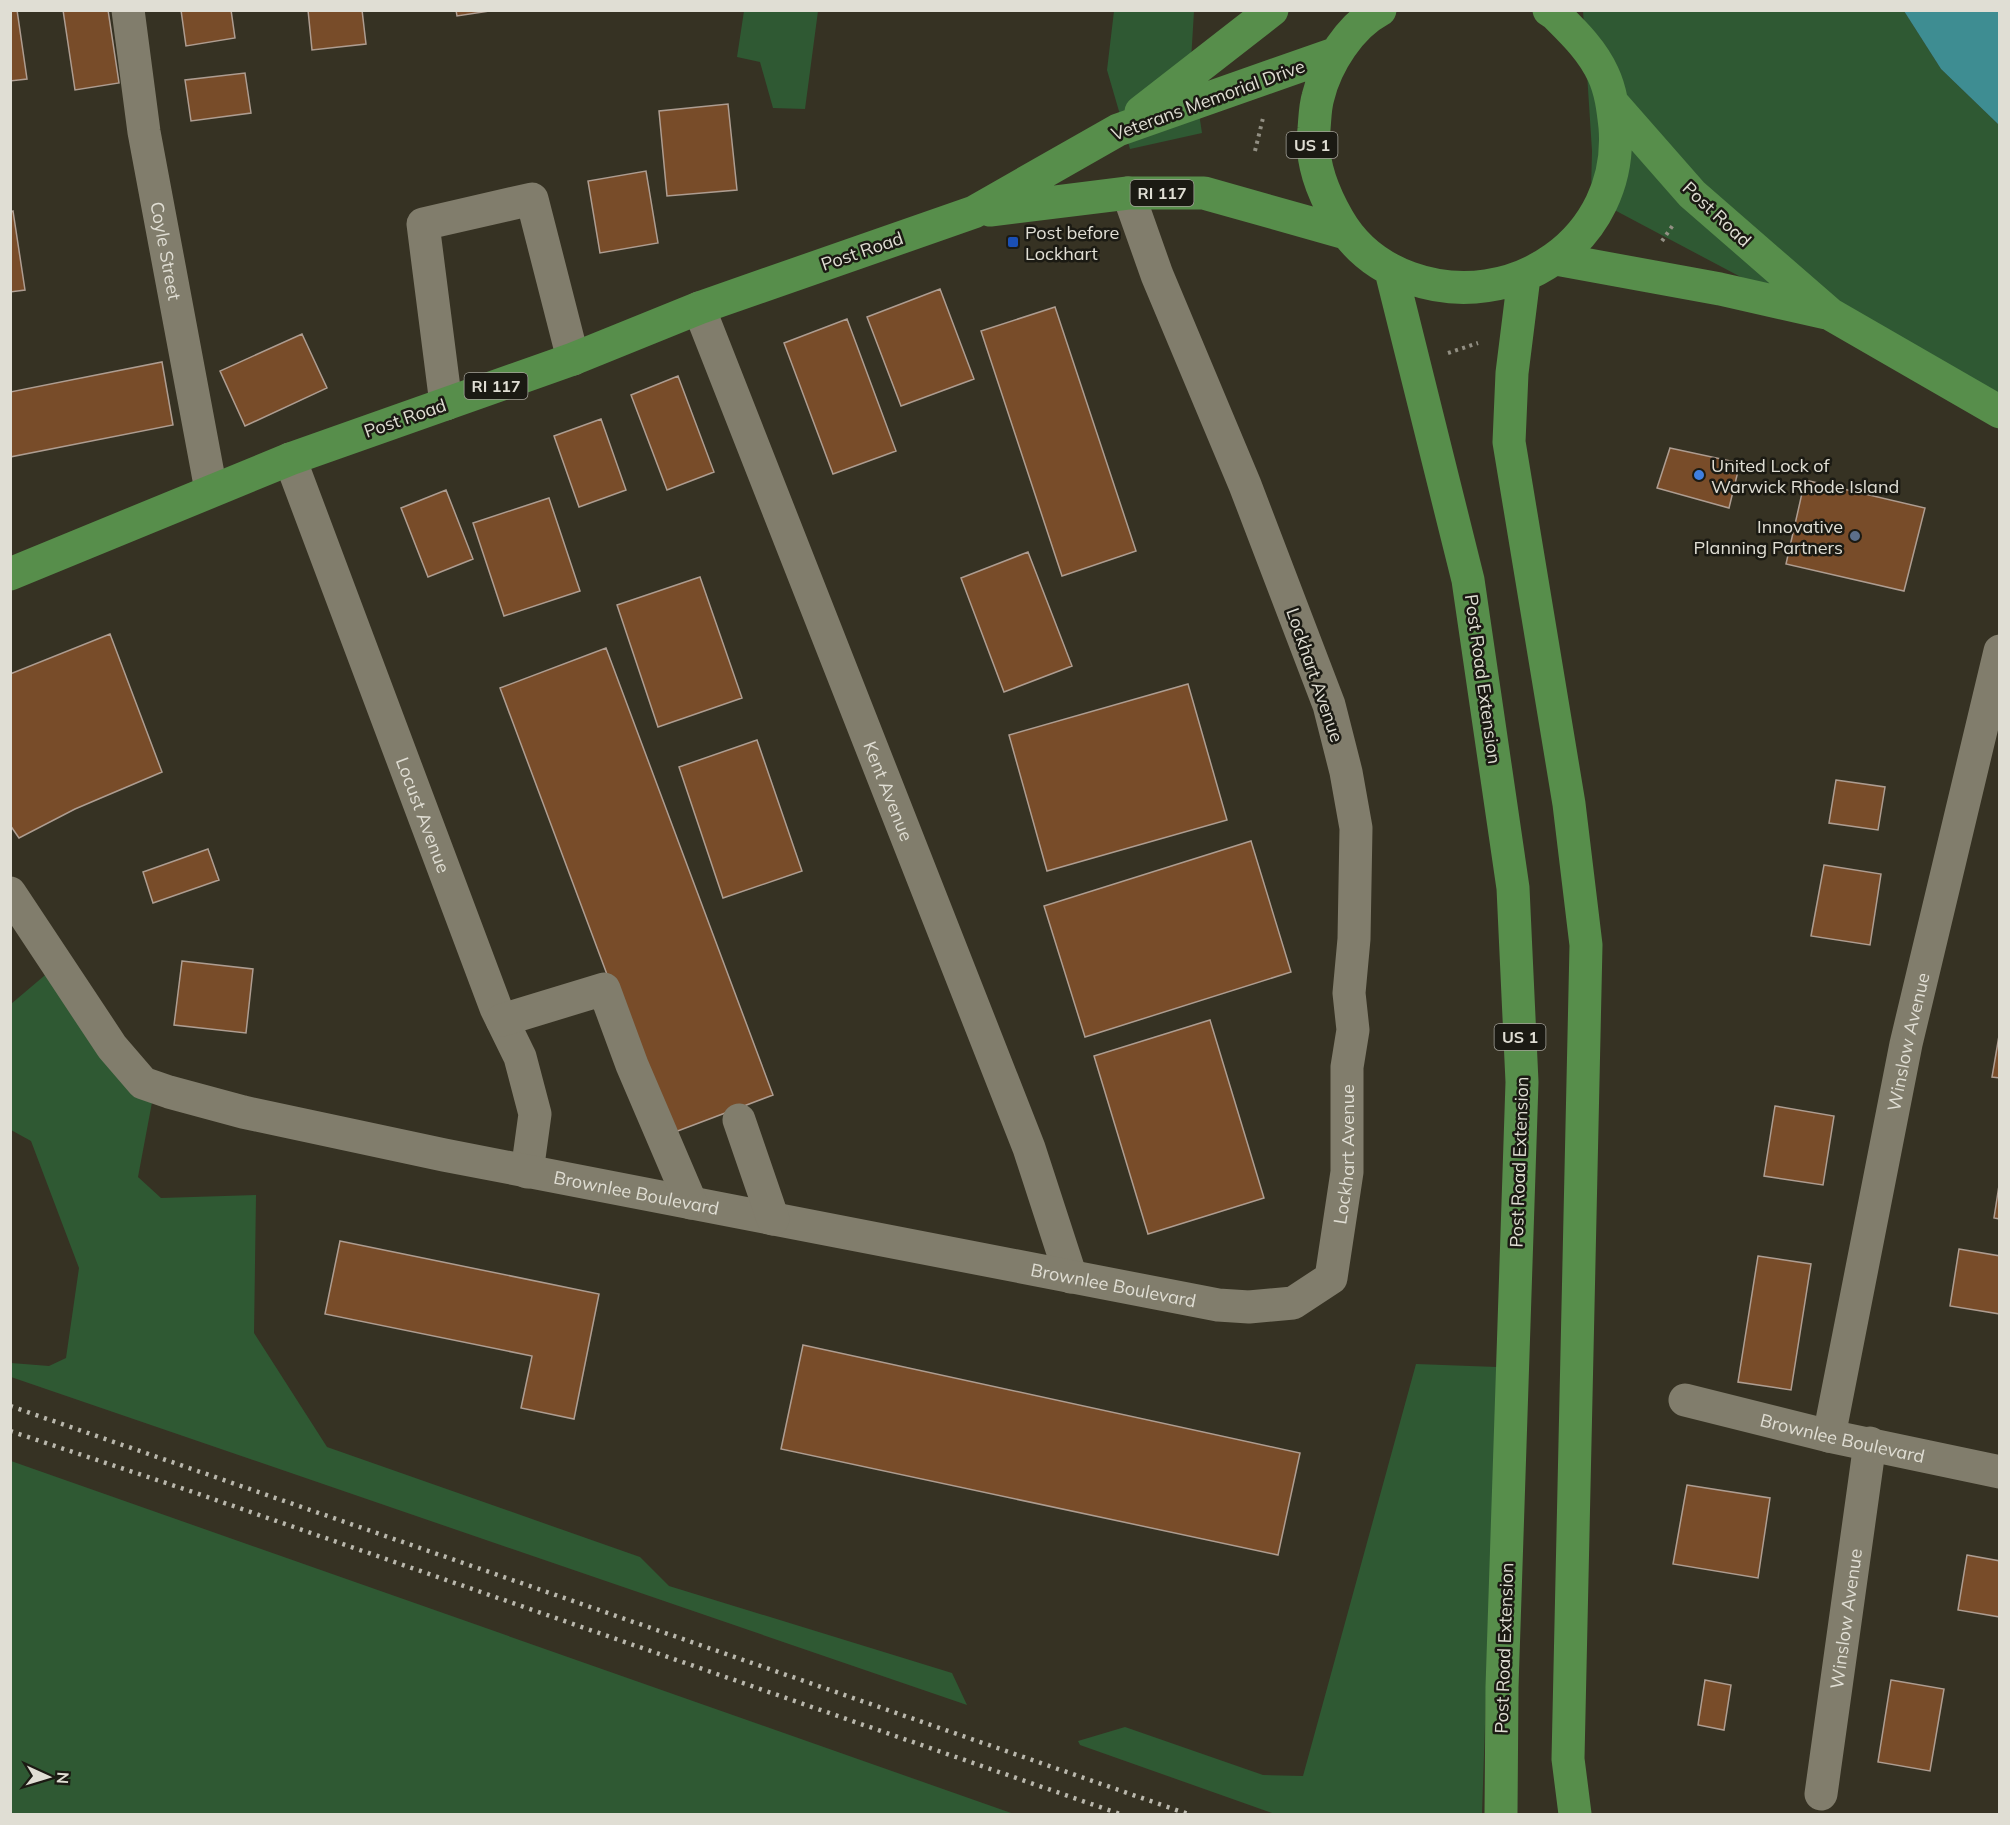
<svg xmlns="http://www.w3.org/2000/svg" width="2010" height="1825" font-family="Mulish,sans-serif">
<rect width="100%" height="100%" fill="#363223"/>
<path fill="#2f5933" d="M744 11H818L805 109 773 108 760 62 737 57Z
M1114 11H1194L1191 61 1202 133 1130 149 1107 70Z
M1583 11H1904L1941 69 1999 125V414L1605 205 1591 192 1592 151Z
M57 965 153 1097 138 1177 161 1198 256 1195 254 1333 327 1447 640 1557 669 1586 952 1673 967 1705 11 1377V1363L49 1366 66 1358 79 1268 31 1141 11 1130V1004Z
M1416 1364 1497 1367 1482 1814H1275L1080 1745 1078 1741 1125 1727 1263 1775 1303 1776Z
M11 1461 1014 1814H11Z"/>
<path fill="#3e8d92" d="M1904 11H1999V125L1941 69Z"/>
<path fill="#784c29" stroke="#ae9d91" stroke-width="1.5" d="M10 10H17L27 79 10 81Z
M63 10H108L119 83 75 90Z
M181 10H231L235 38 186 46Z
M308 10H362L366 44 312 50Z
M456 10H496L457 16Z
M245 73 251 113 191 121 185 80Z
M728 104 737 190 667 196 659 111Z
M646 171 658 243 600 253 588 181Z
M13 211 25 290 10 292V212Z
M940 289 974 379 901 406 867 317Z
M1055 307 1136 551 1062 576 981 331Z
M847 319 896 451 833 474 784 343Z
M302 334 327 388 245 426 220 371Z
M162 362 173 425 10 457V392Z
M678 376 714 472 667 490 631 395Z
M601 419 626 490 579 507 554 436Z
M1670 448 1740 463 1729 508 1657 488Z
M1805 480 1925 508 1904 591 1786 564Z
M446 490 473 559 428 577 401 508Z
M549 498 580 591 504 616 473 523Z
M1028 552 1072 666 1004 692 961 578Z
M700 577 742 698 658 727 617 605Z
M110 634 162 772 75 809 19 838 10 825V674Z
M606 648 773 1095 667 1135 500 688Z
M1188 684 1227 820 1047 871 1009 735Z
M757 740 802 871 723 898 679 767Z
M1836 780 1885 787 1878 830 1829 823Z
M1251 841 1291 972 1085 1037 1044 906Z
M208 849 219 880 153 903 143 872Z
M1824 865 1881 874 1870 945 1811 936Z
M182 961 253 969 246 1033 174 1025Z
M1210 1020 1264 1198 1148 1234 1094 1056Z
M2000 1030V1078L1992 1077Z
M1775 1106 1834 1116 1823 1185 1764 1176Z
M2000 1179V1219L1994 1218Z
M340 1241 599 1294 574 1419 521 1408 532 1356 325 1314Z
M1959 1249 2000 1256V1314L1950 1306Z
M1758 1256 1811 1264 1791 1390 1738 1382Z
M803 1345 1300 1453 1278 1555 781 1449Z
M1687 1485 1770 1498 1758 1578 1673 1564Z
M1967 1555 2000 1561V1617L1958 1610Z
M1705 1680 1731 1685 1724 1730 1698 1725Z
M1891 1680 1944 1689 1930 1771 1878 1762Z"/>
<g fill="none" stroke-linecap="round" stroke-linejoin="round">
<path stroke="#928f83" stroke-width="4" stroke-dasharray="3 4.5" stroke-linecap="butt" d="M1255 151 1263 118
M1662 241 1673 225
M1448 353 1478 343"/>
<g stroke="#817d6c" stroke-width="33">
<path id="s1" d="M128 10 144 132 211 490"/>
<path id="s2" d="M699 308 1029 1148 1071 1277"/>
<path d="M446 404 423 224 532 199 573 359"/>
<path id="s3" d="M290 459 496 1008 520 1057 535 1114 527 1172"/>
<path id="s4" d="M10 893 112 1047 143 1083 169 1092 243 1112 444 1155 1218 1305 1249 1307 1293 1303 1331 1278 1347 1172V1067L1353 1030 1349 993 1354 939 1356 828 1346 772 1329 705 1245 485 1157 275 1128 193"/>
<path d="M502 1020 604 989 632 1065 691 1203"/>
<path d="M739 1120 773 1219"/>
<path id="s5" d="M1685 1400 1829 1436 2000 1472"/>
<path id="s6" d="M1829 1436 1906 1044 2000 651"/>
<path id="s7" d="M1821 1794 1870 1443"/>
</g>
<path stroke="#578e4b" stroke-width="33" d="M1380 10C1350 26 1326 64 1318 97 1315 107 1315 118 1314 129 1310 161 1322 191 1338 219 1354 247 1379 267 1410 278 1513 315 1624 239 1615 127 1613 109 1611 91 1603 74 1592 50 1574 33 1555 14L1549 10
M1613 104 1692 194 1830 314 2000 412
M1141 112 1272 10
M990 210 1128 193H1204L1346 233
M1556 259 1720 289 1826 313
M1391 271 1468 580 1513 888 1522 1082 1502 1687 1501 1814
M1524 277 1512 373 1509 442 1569 804 1586 945 1568 1759 1575 1814
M10 574 290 459 573 359 699 308 974 212 1118 130 1337 53"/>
<path stroke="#bab8ad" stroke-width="4.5" stroke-dasharray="3 6" stroke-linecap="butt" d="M10 1406 1188 1814
M10 1431 193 1492 1120 1814"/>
</g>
<rect fill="#1a4fb4" stroke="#1b1a13" stroke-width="2" x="1007" y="236" width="12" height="12" rx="3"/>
<circle fill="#3f7fe0" stroke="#1b1a13" stroke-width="2" cx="1699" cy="475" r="6"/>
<circle fill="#5c6f8a" stroke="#1b1a13" stroke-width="2" cx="1855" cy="536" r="6"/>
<g text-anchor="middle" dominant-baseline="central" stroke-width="5" stroke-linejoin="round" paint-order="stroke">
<g fill="#1b1a13" stroke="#a5a39a" stroke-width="1.5">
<rect x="1286.5" y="132" width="51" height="26" rx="4.5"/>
<rect x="1130.5" y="180" width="63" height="26" rx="4.5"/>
<rect x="464.5" y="373" width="63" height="26" rx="4.5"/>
<rect x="1494.5" y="1024" width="51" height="26" rx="4.5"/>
</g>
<g font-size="16" font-weight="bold" fill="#e0ded4">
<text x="1312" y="145">US 1</text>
<text x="1162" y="193">RI 117</text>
<text x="496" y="386">RI 117</text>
<text x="1520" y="1037">US 1</text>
</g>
<g font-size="18" fill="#e0ded4" stroke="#1b1a13">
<text transform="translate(1208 100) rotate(-20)">Veterans Memorial Drive</text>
<text transform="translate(1717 214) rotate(43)">Post Road</text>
<text stroke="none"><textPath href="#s1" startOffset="244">Coyle Street</textPath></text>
<text transform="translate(862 251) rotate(-19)">Post Road</text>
<text transform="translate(405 418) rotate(-19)">Post Road</text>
<text transform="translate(1315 675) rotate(71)">Lockhart Avenue</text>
<text transform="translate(1483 679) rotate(82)">Post Road Extension</text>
<text stroke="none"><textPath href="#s2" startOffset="519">Kent Avenue</textPath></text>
<text stroke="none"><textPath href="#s3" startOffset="380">Locust Avenue</textPath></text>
<text stroke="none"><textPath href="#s6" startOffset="402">Winslow Avenue</textPath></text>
<text stroke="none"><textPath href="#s4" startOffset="1576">Lockhart Avenue</textPath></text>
<text transform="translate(1519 1162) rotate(-88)">Post Road Extension</text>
<text stroke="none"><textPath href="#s4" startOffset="738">Brownlee Boulevard</textPath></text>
<text stroke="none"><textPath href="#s4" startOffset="1224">Brownlee Boulevard</textPath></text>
<text stroke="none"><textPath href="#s5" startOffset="162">Brownlee Boulevard</textPath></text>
<text stroke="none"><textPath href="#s7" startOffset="177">Winslow Avenue</textPath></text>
<text transform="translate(1504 1648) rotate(-88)">Post Road Extension</text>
</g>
<g font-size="18" fill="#e0ded4" stroke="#1b1a13" text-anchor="start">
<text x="1025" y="232">Post before<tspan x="1025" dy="21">Lockhart</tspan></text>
<text x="1711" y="465">United Lock of<tspan x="1711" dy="21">Warwick Rhode Island</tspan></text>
<text x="1843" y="526" text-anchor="end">Innovative<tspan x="1843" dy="21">Planning Partners</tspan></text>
</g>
</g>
<rect width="2010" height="1825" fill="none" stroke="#e0ded4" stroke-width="24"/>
<g transform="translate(48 1777) rotate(94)" stroke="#1b1a13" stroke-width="4.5" paint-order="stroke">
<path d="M0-4.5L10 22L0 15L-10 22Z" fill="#e0ded4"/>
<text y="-9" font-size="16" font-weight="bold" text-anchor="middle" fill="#e0ded4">N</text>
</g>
</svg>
